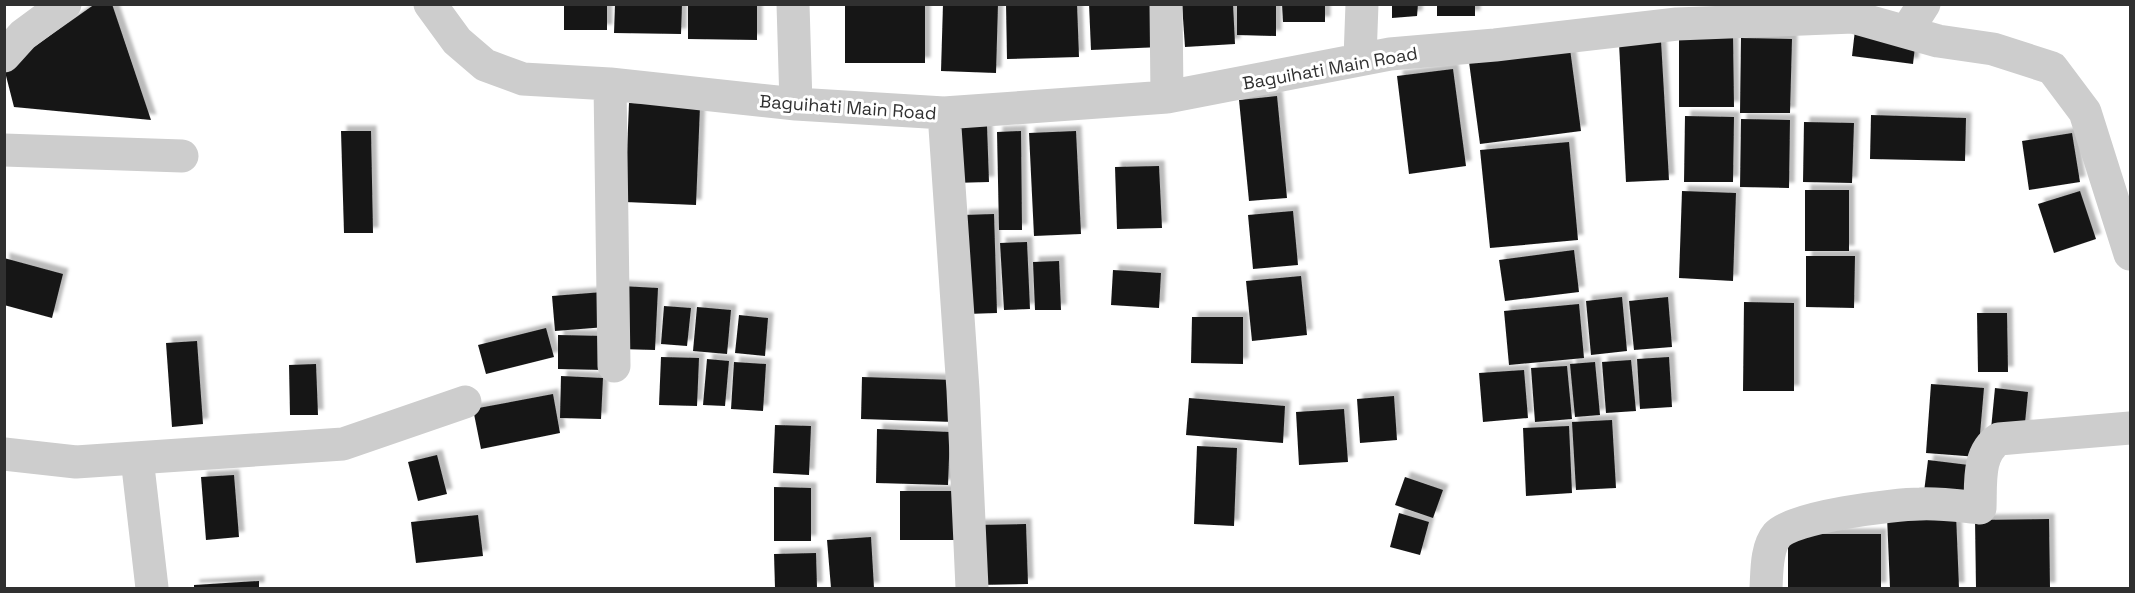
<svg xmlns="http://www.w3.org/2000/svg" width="2135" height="593" font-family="'Space Grotesk',sans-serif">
<defs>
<filter id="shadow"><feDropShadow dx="5.5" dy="-5.5" stdDeviation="1.5" flood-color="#0004"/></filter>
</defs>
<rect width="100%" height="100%" fill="#fff"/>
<path fill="#171717" filter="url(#shadow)" d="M95 4H112L151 120 14 107 4 68Z
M564 4H607V30H564Z
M615 4H682L681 34 614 33Z
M688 4H757V40L688 39Z
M845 4H925V63H845Z
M943 4H998L996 73 941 71Z
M1006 4H1077L1079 57 1007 59Z
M1089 4H1159L1161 47 1091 50Z
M1182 4H1233L1235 44 1185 47Z
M1237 4H1276V36L1237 35Z
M1282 4H1325V22H1283Z
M1392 4H1418L1417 16 1392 18Z
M1437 4H1475V16H1437Z
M1855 30 1916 38 1913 64 1852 56Z
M1679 35H1733L1734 107H1679Z
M1741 38 1792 39 1790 113H1740Z
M1661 41 1669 180 1626 182 1619 43Z
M1570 49 1581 131 1480 144 1469 62Z
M1453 69 1466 166 1409 174 1397 76Z
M1277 96 1287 198 1249 201 1239 100Z
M629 103 700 106 696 205 625 202Z
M1871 115 1966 118 1965 161 1870 159Z
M1685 116 1734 117 1733 182H1684Z
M1741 119 1790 120 1789 188 1740 187Z
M1804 122 1854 123 1852 183 1803 182Z
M987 126 989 182 952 183 950 127Z
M341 131H371L373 233H344Z
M1021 131 1022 230H999L997 132Z
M1076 131 1081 234 1034 236 1029 133Z
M2072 133 2080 182 2029 190 2022 141Z
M1569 142 1578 240 1490 248 1480 150Z
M1159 166 1162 228 1117 229 1115 167Z
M1805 190H1849V251H1805Z
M1682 191 1736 193 1733 281 1679 278Z
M2080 191 2096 239 2054 253 2038 204Z
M1293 211 1298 265 1253 269 1248 215Z
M994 214 997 313 966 314 963 215Z
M1027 242 1030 309 1004 310 1000 243Z
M1574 250 1579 292 1505 301 1499 260Z
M1806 256H1855L1854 308 1806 307Z
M4 258 63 274 52 318 4 305Z
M1059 261 1061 310H1035L1033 262Z
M1113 270 1161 273 1159 308 1111 305Z
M1301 276 1307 335 1252 341 1246 281Z
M621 286 658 288 655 350 619 349Z
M603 292 606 327 555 331 552 296Z
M1622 297 1627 351 1591 355 1586 301Z
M1668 297 1672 347 1634 350 1629 301Z
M1744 302 1794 303V391H1743Z
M1579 304 1584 358 1509 365 1504 311Z
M664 306 691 308 687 346 661 344Z
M697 307 731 310 727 354 693 351Z
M1977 313H2007L2008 372H1978Z
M739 315 768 318 765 356 735 353Z
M1192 317H1243V364L1191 363Z
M546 328 554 357 486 374 478 345Z
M558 335 604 336 603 370 558 369Z
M197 341 203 424 172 427 166 343Z
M661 357 699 358 697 406 659 405Z
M1669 357 1672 407 1640 409 1637 359Z
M707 359 729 361 725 406 703 405Z
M1631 360 1636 411 1606 413 1602 362Z
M734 362 766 364 763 411 731 409Z
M1595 362 1600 415 1575 417 1570 364Z
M316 364 318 415H290L289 365Z
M1567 366 1572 419 1535 422 1531 368Z
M1524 370 1528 418 1483 422 1479 373Z
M561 376 603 378 601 419 560 418Z
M862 377 955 380 954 422 861 419Z
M1931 384 1984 388 1978 457 1926 453Z
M1995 388 2028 392 2024 433 1991 429Z
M553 394 560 433 481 449 473 409Z
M1394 396 1397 440 1360 443 1357 399Z
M1189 398 1285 406 1283 443 1186 435Z
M1344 409 1348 462 1299 465 1296 412Z
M1612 420 1616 488 1576 490 1572 422Z
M775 425 811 426 809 475 773 473Z
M1569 426 1572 493 1526 496 1523 428Z
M877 429 950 432 948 485 876 483Z
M1197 446 1237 448 1234 526 1194 524Z
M437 455 447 494 418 501 408 462Z
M1928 460 1977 466 1973 498 1924 492Z
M234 475 239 537 206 540 201 477Z
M1405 477 1443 490 1433 518 1395 505Z
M774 487 811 488V541H774Z
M900 491H954V540H900Z
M1399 513 1429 522 1420 555 1390 547Z
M1956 514 1959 588H1890L1887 516Z
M478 515 483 556 416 563 411 522Z
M2049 519 2050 588H1976L1975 520Z
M1026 524 1028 584 977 585 975 525Z
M1788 534H1881V588H1788Z
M871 537 874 588H831L827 540Z
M816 553 817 588H775L774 554Z
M259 581V588H194V585Z"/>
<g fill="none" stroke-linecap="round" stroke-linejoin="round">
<path stroke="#cdcdcd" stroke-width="33" d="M430 4 457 41 485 65 523 79 610 84 796 104 944 113 1167 97 1390 54 1495 45 1677 24 1853 17 1938 41 1993 49 2052 68 2085 112 2130 254
M793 4 796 104
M1166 4 1167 97
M1906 32 1924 4
M4 56 23 35 65 4
M1360 58 1362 4
M610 84 614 366
M944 113 963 390 972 588
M4 150 182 156
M4 454 76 462 343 444 465 402
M137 458 152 588
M1766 588C1767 572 1766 548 1777 535 1791 517 1895 504 1920 504 1940 503 1960 506 1980 508 1981 484 1977 453 1999 439L2130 428"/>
</g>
<g text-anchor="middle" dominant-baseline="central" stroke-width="6" stroke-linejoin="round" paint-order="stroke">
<g font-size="18" fill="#303030" stroke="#fff">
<text transform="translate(1330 68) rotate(-10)">Baguihati Main Road</text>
<text transform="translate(848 107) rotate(4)">Baguihati Main Road</text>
</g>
</g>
<rect width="2135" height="593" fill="none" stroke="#303030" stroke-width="12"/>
</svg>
